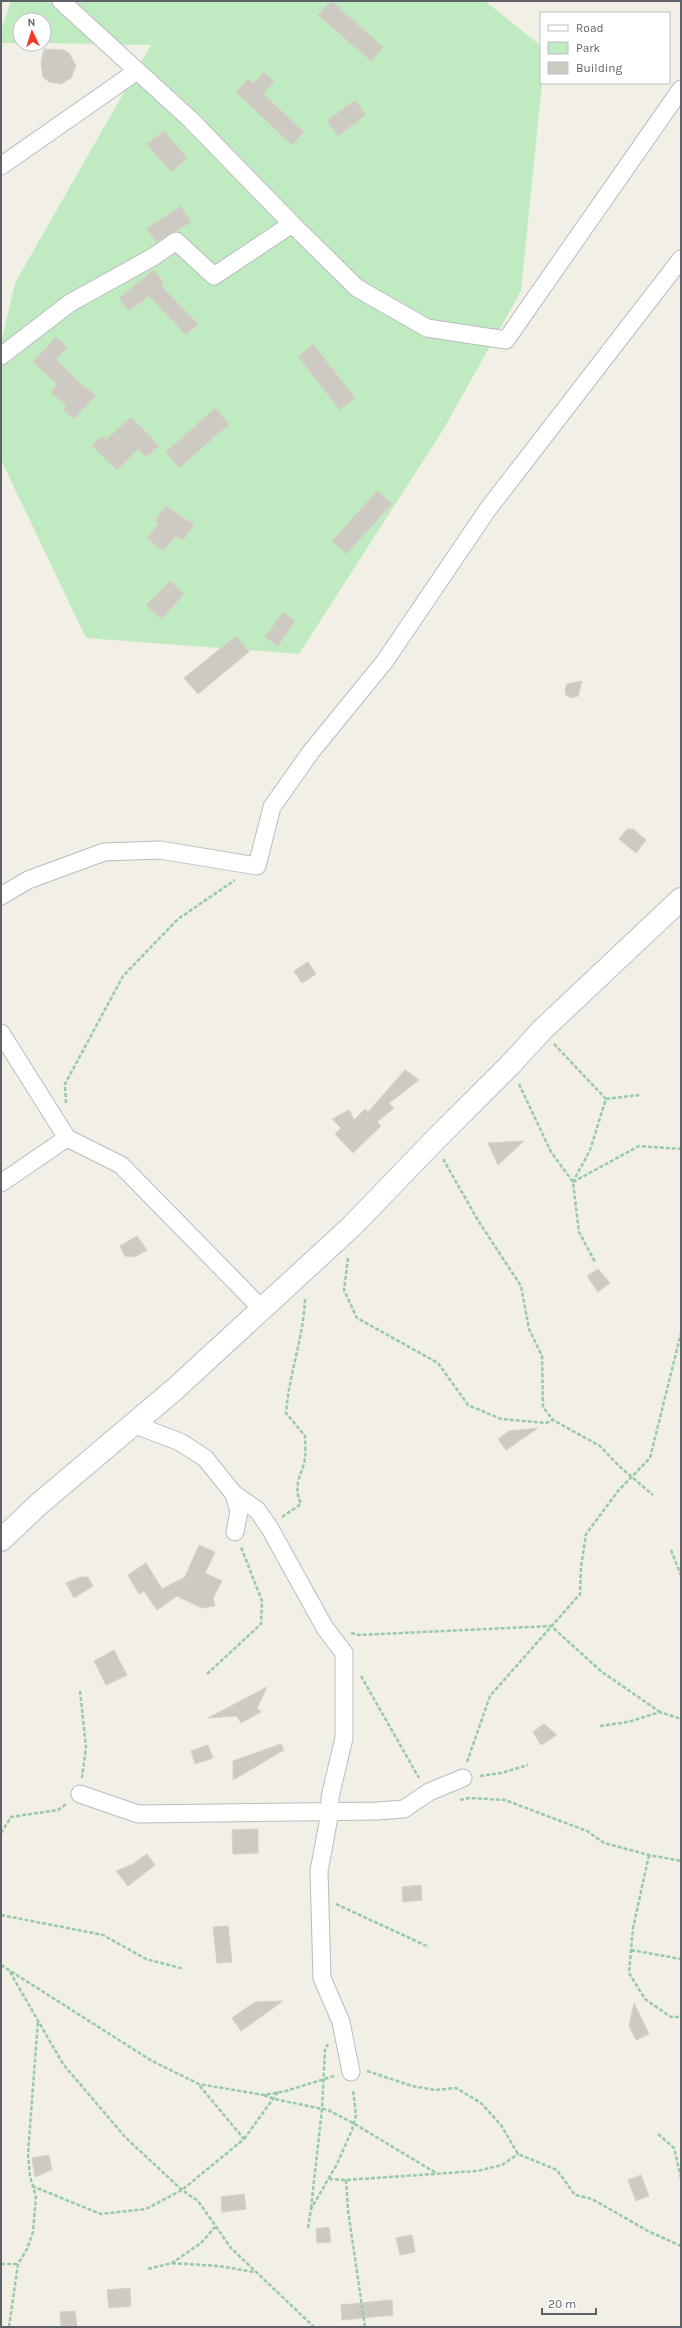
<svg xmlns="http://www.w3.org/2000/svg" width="682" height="2328" font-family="Karla,sans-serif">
<rect width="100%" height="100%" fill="#f1efe6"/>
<path fill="#c0ebc1" d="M11 1H485L541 46 542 83 521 291 443 430 299 654 86 638 1 460V343L15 283 151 45 44 43V20H20V43H1V31Z"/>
<path fill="#cccac3" stroke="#d7d1c3" d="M331 1 383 47 371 61 318 15Z
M44 49 63 50 69 53 76 66 71 78 61 84 49 82 43 77 41 63Z
M264 72 274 81 263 94 304 132 292 145 236 92 248 79 253 84Z
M355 100 366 115 338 136 327 121Z
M164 131 187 158 171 172 147 144Z
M181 206 191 222 156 242 147 229Z
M154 270 164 283 161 286 198 324 186 335 149 296 129 311 119 298Z
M56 337 67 347 56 359 83 386 96 395 74 419 63 410 66 406 51 392 57 384 33 362Z
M313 344 355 398 340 410 298 357Z
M215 408 229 424 179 468 166 452Z
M131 417 159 446 146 457 138 449 117 470 92 446 102 436 106 440Z
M377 491 392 504 346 554 332 541Z
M166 506 194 525 183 540 176 536 163 551 147 538 159 524 155 521Z
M170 581 184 594 161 619 146 605Z
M283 612 295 621 278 646 265 637Z
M236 636 249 652 198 694 184 678Z
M582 681 578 696 571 698 566 695 565 689 567 684Z
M627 829H633L646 840 636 853 619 839Z
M308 962 316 974 302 983 294 971Z
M405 1070 419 1080 389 1103 394 1108 377 1122 381 1126 353 1153 335 1134 341 1128 332 1119 349 1110 354 1120 365 1109 368 1112Z
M524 1141 498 1165 488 1143Z
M137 1236 147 1250 135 1257 125 1256 120 1246Z
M598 1269 610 1283 598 1292 587 1276Z
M538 1428 506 1450 498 1439 509 1431Z
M199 1545 215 1552 205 1573 222 1581 213 1598 215 1606 202 1608 177 1596 157 1610 144 1591 139 1594 128 1575 146 1563 162 1589 185 1577Z
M81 1577H88L93 1586 74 1598 66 1583Z
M114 1650 127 1675 106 1685 94 1661Z
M267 1687 257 1708 261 1712 241 1723 237 1716 208 1718Z
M544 1724 557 1735 541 1745 533 1732Z
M281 1744 284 1750 233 1780V1761Z
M208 1745 213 1758 195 1764 191 1751Z
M258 1829V1853L233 1854 232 1830Z
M147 1854 155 1865 128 1886 116 1871 133 1864Z
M421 1885 422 1900 403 1902 402 1887Z
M228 1926 232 1962 217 1963 213 1927Z
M283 2001 241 2031 232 2018 255 2002Z
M634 2003 649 2034 636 2040 629 2026Z
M49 2155 52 2170 35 2177 32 2158Z
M641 2175 649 2196 636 2201 628 2180Z
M244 2194 246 2209 222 2212 221 2197Z
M329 2227 331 2242 317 2243 316 2229Z
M412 2235 415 2252 400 2255 396 2238Z
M130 2288 131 2306 109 2308 107 2290Z
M392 2300 393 2315 342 2320 341 2305Z
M75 2311 77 2327H61L60 2312Z"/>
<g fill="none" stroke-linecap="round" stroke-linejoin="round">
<g stroke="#b8bcc1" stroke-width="19">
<path id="street" d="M61 1 191 120 292 224
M1 166 137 71
M1 356 70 303 153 257 176 241 214 276 292 224 357 288 427 328 506 340 681 89
M1 896 28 880 104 852 160 850 257 866 272 807 310 753 385 661 488 509 681 259
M1 1033 67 1138 121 1165 261 1308
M1 1183 67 1138
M133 1424 180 1442 205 1458 234 1494 239 1511 235 1532
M234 1494 257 1510 269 1527 325 1628 344 1653V1738L330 1797V1812L319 1871 322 1978 341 2022 351 2072
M80 1794 138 1814 377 1811 404 1809 429 1792 463 1778"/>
</g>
<g stroke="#b9bdc3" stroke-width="24">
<path id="secondary" d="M1 1540 39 1504 175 1389 352 1226 434 1141 510 1065 542 1030 681 899"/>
</g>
<path stroke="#97caa6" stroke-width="2.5" stroke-dasharray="4 2" stroke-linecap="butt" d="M554 1044 606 1099 590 1150 573 1182
M519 1084 551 1152 573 1182 579 1232 595 1262
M606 1099 639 1095
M66 1103 65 1084 123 976 178 919 235 880
M443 1159 479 1222 521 1286 529 1329 542 1356 543 1407 553 1420 600 1446 619 1466 653 1495
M573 1182 639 1146 681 1149
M348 1258 344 1290 357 1318 438 1363 468 1405 501 1419 546 1423 553 1420
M282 1517 301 1504C292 1483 302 1477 305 1458 306 1451 305 1443 305 1436L286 1413C289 1373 304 1337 305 1297
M671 1550 681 1575
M351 1633 359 1635 551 1626 602 1672 660 1712
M207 1674 261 1624 262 1601 241 1547
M361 1676 419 1778
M80 1691 86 1747 82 1778
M600 1726 628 1722 660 1712 681 1719
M467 1762 490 1696 580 1594 581 1567 586 1534 618 1491 650 1458 681 1333
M480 1776 501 1773 528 1765
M460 1800 469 1798 505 1800 587 1831 604 1843 649 1855 681 1861
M1 1833 11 1817 58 1810 66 1804
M649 1855 633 1928 629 1973 645 1999 671 2017H681
M336 1904 429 1947
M1 1915 103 1935 146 1959 184 1969
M631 1950 681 1959
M1 1965 152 2061 199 2084 264 2095 286 2091 334 2076
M10 1972 63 2064 126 2138 182 2190 198 2201 231 2248 314 2327
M367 2071 412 2086 435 2090 456 2088 481 2103 501 2125 518 2154 557 2170 575 2195 592 2199 648 2231 681 2246
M264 2095 274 2099 328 2110 353 2123 436 2173
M658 2134 674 2148 681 2178
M244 2139 278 2092
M329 2179 346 2180 477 2171 502 2165 518 2154
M346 2180 348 2210 365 2327
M32 2186 101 2214 146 2209 182 2190 244 2139 199 2085
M311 2208 322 2109 325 2050 328 2044
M308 2228 311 2209 337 2164 352 2130 356 2115 353 2089
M172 2263 219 2266 254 2272
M1 2264H18
M148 2269 172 2263 201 2243 215 2227
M9 2327 18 2264 27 2249 33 2232 36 2197 30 2176 28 2154 38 2020"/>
<use href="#street" stroke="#fff" stroke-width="17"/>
<use href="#secondary" stroke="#fff" stroke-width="22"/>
</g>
<rect width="682" height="2328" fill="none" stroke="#5d6268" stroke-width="4"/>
<rect x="540" y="12" width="130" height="72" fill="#ffffff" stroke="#bec0c3"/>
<rect x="548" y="25" width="20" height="6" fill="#ffffff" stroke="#bec0c3"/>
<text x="576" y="32" font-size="12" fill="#5d6268">Road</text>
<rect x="548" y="42" width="20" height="12" fill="#c0ebc1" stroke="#bec0c3"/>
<text x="576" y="52" font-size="12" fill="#5d6268">Park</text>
<rect x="548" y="62" width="20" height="12" fill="#cccac3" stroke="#bec0c3"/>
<text x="576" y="72" font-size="12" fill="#5d6268">Building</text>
<g transform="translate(32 32) rotate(356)"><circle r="19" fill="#ffffff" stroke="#bec0c3"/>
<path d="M0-3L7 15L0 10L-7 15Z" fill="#fa3522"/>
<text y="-6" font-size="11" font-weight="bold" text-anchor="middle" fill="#5d6268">N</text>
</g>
<path d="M542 2308v6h54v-6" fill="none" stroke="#5d6268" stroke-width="2"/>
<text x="548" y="2308" font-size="12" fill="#5d6268" stroke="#ffffff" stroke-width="3" paint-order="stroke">20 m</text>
</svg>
